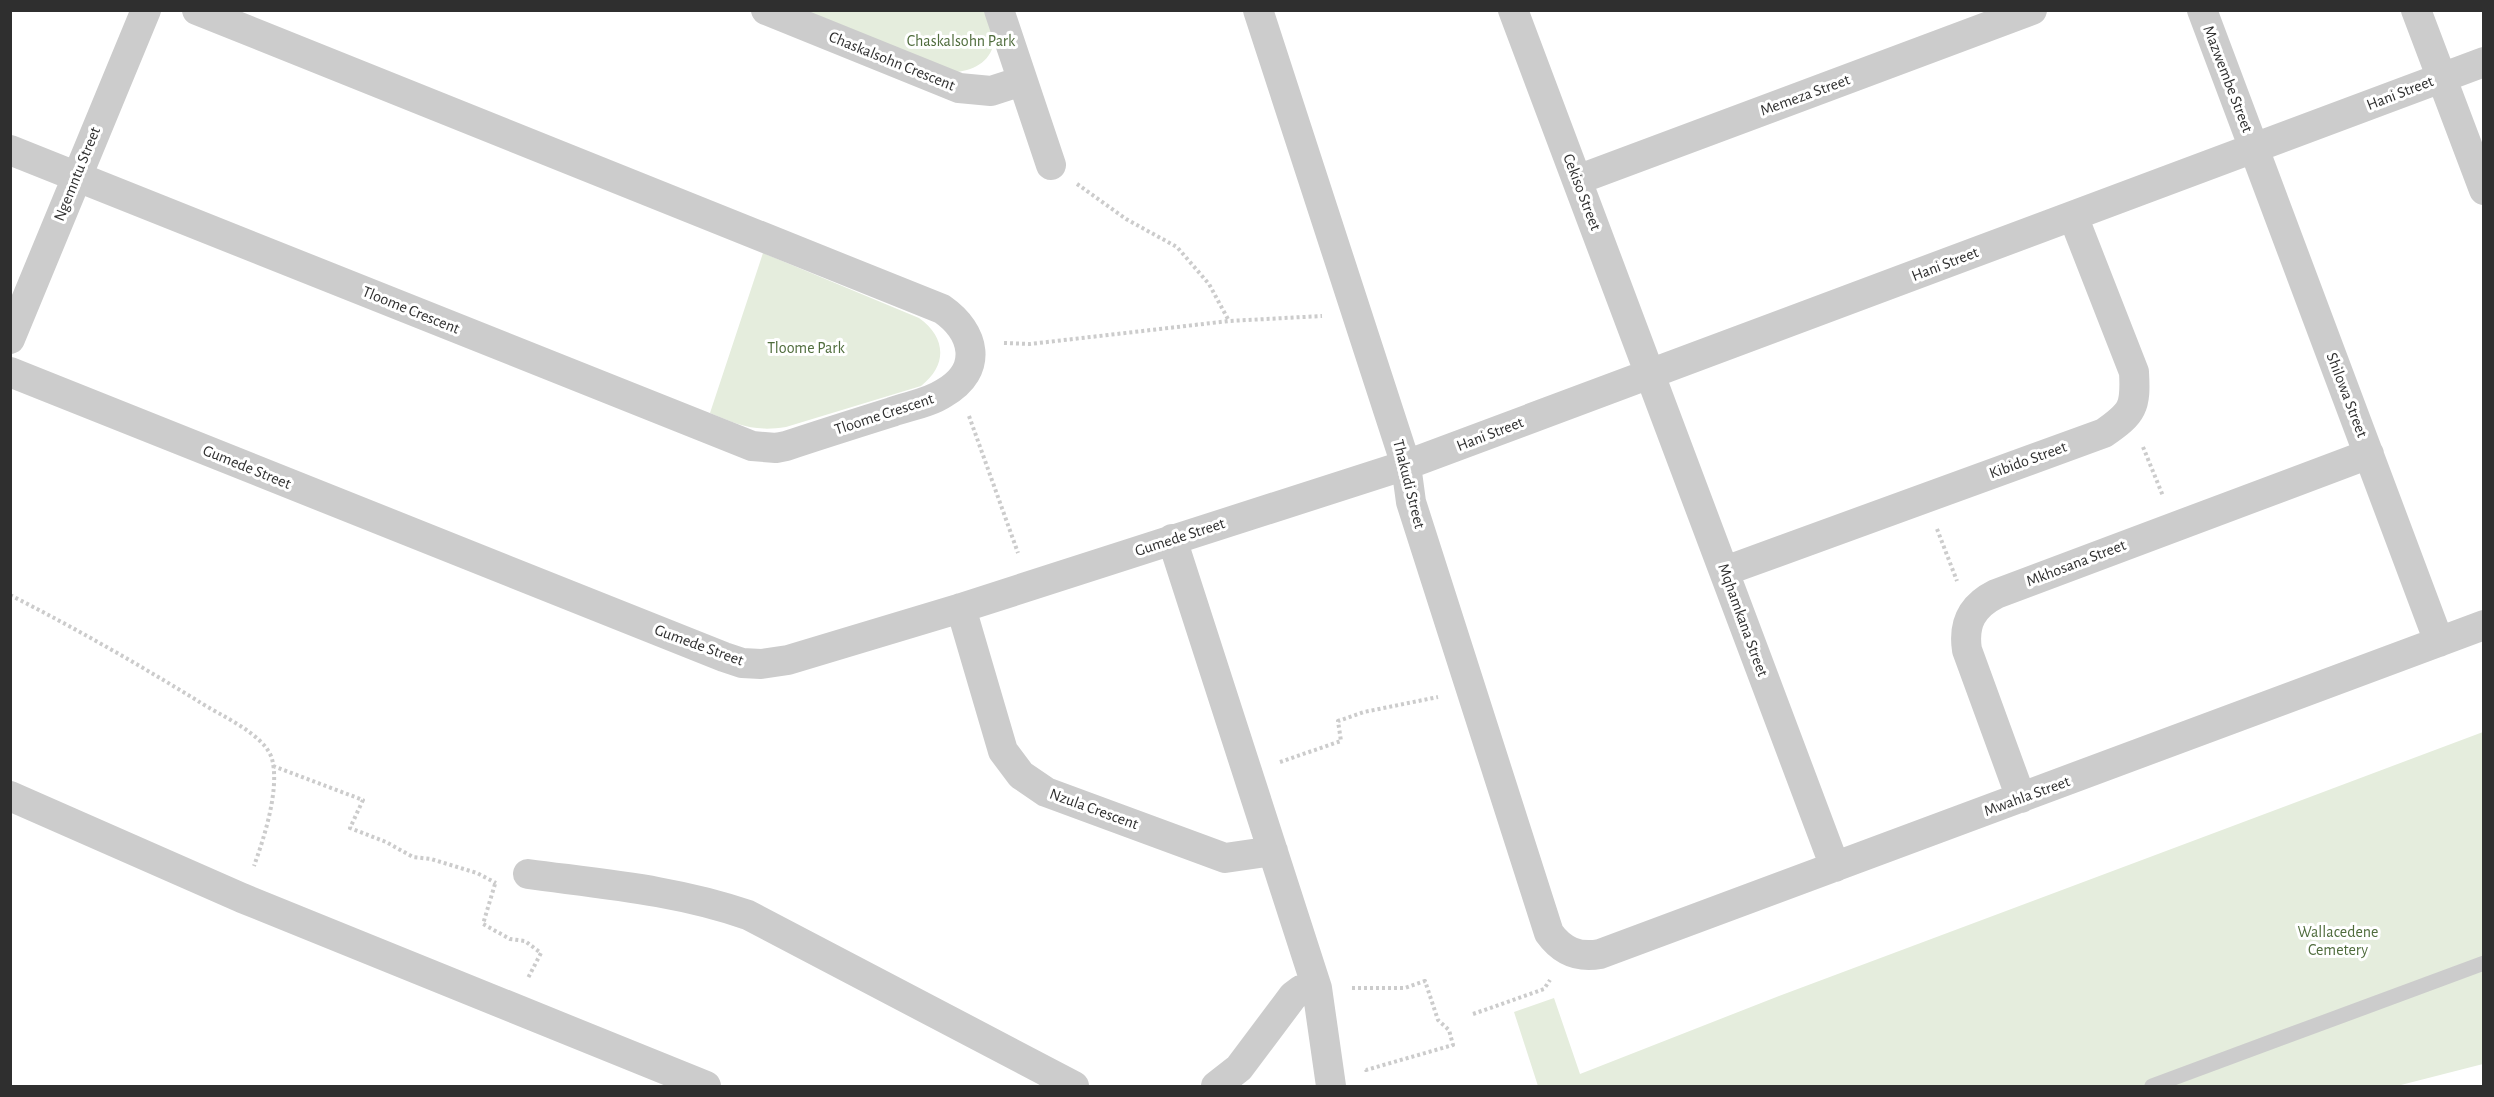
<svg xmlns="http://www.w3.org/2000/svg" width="2494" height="1097" font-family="'Alegreya Sans',sans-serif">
<rect width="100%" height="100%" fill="#fff"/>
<path fill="#e5eddd" d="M797 11H988C990 19 995 30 994 39 993 60 975 70 957 72Z
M763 253 919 318C946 337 948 365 921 386L786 427C754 432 739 425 710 413Z
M2483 732V1064L2397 1086H1538L1514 1012 1554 998 1580 1074 1779 996Z"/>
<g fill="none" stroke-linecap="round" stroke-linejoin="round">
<path stroke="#ccc" stroke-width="4" stroke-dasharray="3 3" stroke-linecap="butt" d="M1077 184 1126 219 1177 247 1209 284 1229 321
M1004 343 1030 344 1229 321 1322 316
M969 416 1018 553
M2143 447 2163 496
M1937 529 1957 581
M10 595C75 628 136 663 198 701 219 715 265 734 272 759 280 789 264 838 254 866
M1280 762 1341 741 1338 721 1364 712 1438 697
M273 766 363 800 350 828 386 842 413 857 431 859 477 873 496 883
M495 884 483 924 510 939 525 941 541 953 528 978
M1352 988H1405L1425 981 1438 1020 1449 1030 1453 1045 1366 1070 1364 1068
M1473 1014 1544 989 1550 980"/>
<path stroke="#ccc" stroke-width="15" d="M2152 1086 2484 963"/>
<path stroke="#ccc" stroke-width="30" d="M766 10 959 88 991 91 1022 81
M999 10 1051 165
M1258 10 1406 465 1411 502 1549 933C1562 951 1578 958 1600 954L2484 625
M1513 10 1835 867
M2202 10 2439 642
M2416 10 2484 190
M10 150 752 446 776 448 786 446C822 434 857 423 892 412 909 406 929 403 944 393 984 370 975 332 942 309L197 10
M1577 180 2032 10
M10 339 146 10
M10 372 724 657 742 663 761 664 788 660 961 608 1406 465 2484 62
M1172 539 1317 988 1331 1086
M1725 571 2104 433C2133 413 2136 407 2134 372L2073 216
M961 608 1003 751 1021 775 1046 792 1225 858 1273 851
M10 796 242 898 706 1086
M2021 798 1967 650C1963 624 1972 606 1996 594L2369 454
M528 874C602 884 677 890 748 915L1074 1086
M1216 1086 1239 1068 1293 996 1301 990 1317 988"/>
</g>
<g text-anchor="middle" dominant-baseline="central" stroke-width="6" stroke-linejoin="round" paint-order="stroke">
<g font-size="16" fill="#4f6c3c" stroke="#fff">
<text x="961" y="41">Chaskalsohn Park</text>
<text x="806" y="348">Tloome Park</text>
<text x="2338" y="932">Wallacedene<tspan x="2338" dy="18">Cemetery</tspan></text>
</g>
<g font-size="16" fill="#2f2f2f" stroke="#fff">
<text transform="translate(892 61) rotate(22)">Chaskalsohn Crescent</text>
<text transform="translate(2228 79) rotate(69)">Mazwembe Street</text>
<text transform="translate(2400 93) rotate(-21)">Hani Street</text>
<text transform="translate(1805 95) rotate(-20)">Memeza Street</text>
<text transform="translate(77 174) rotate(-68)">Ngemntu Street</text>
<text transform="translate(1582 192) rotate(69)">Cekiso Street</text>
<text transform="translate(1945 264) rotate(-21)">Hani Street</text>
<text transform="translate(411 310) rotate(22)">Tloome Crescent</text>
<text transform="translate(2347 395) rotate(69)">Shilowa Street</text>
<text transform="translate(884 414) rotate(-18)">Tloome Crescent</text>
<text transform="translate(1490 434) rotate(-21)">Hani Street</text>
<text transform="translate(2028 460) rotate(-20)">Kibido Street</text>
<text transform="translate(247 467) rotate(22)">Gumede Street</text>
<text transform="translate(1409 484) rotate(76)">Thakudi Street</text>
<text transform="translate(1180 537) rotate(-18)">Gumede Street</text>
<text transform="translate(2076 563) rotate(-21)">Mkhosana Street</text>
<text transform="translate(1743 620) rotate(70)">Mqhamkana Street</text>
<text transform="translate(699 645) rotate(20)">Gumede Street</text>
<text transform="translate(2027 796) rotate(-20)">Mwahla Street</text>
<text transform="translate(1094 809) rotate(20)">Nzula Crescent</text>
</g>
</g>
<rect width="2494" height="1097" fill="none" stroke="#2f2f2f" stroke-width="24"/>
</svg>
